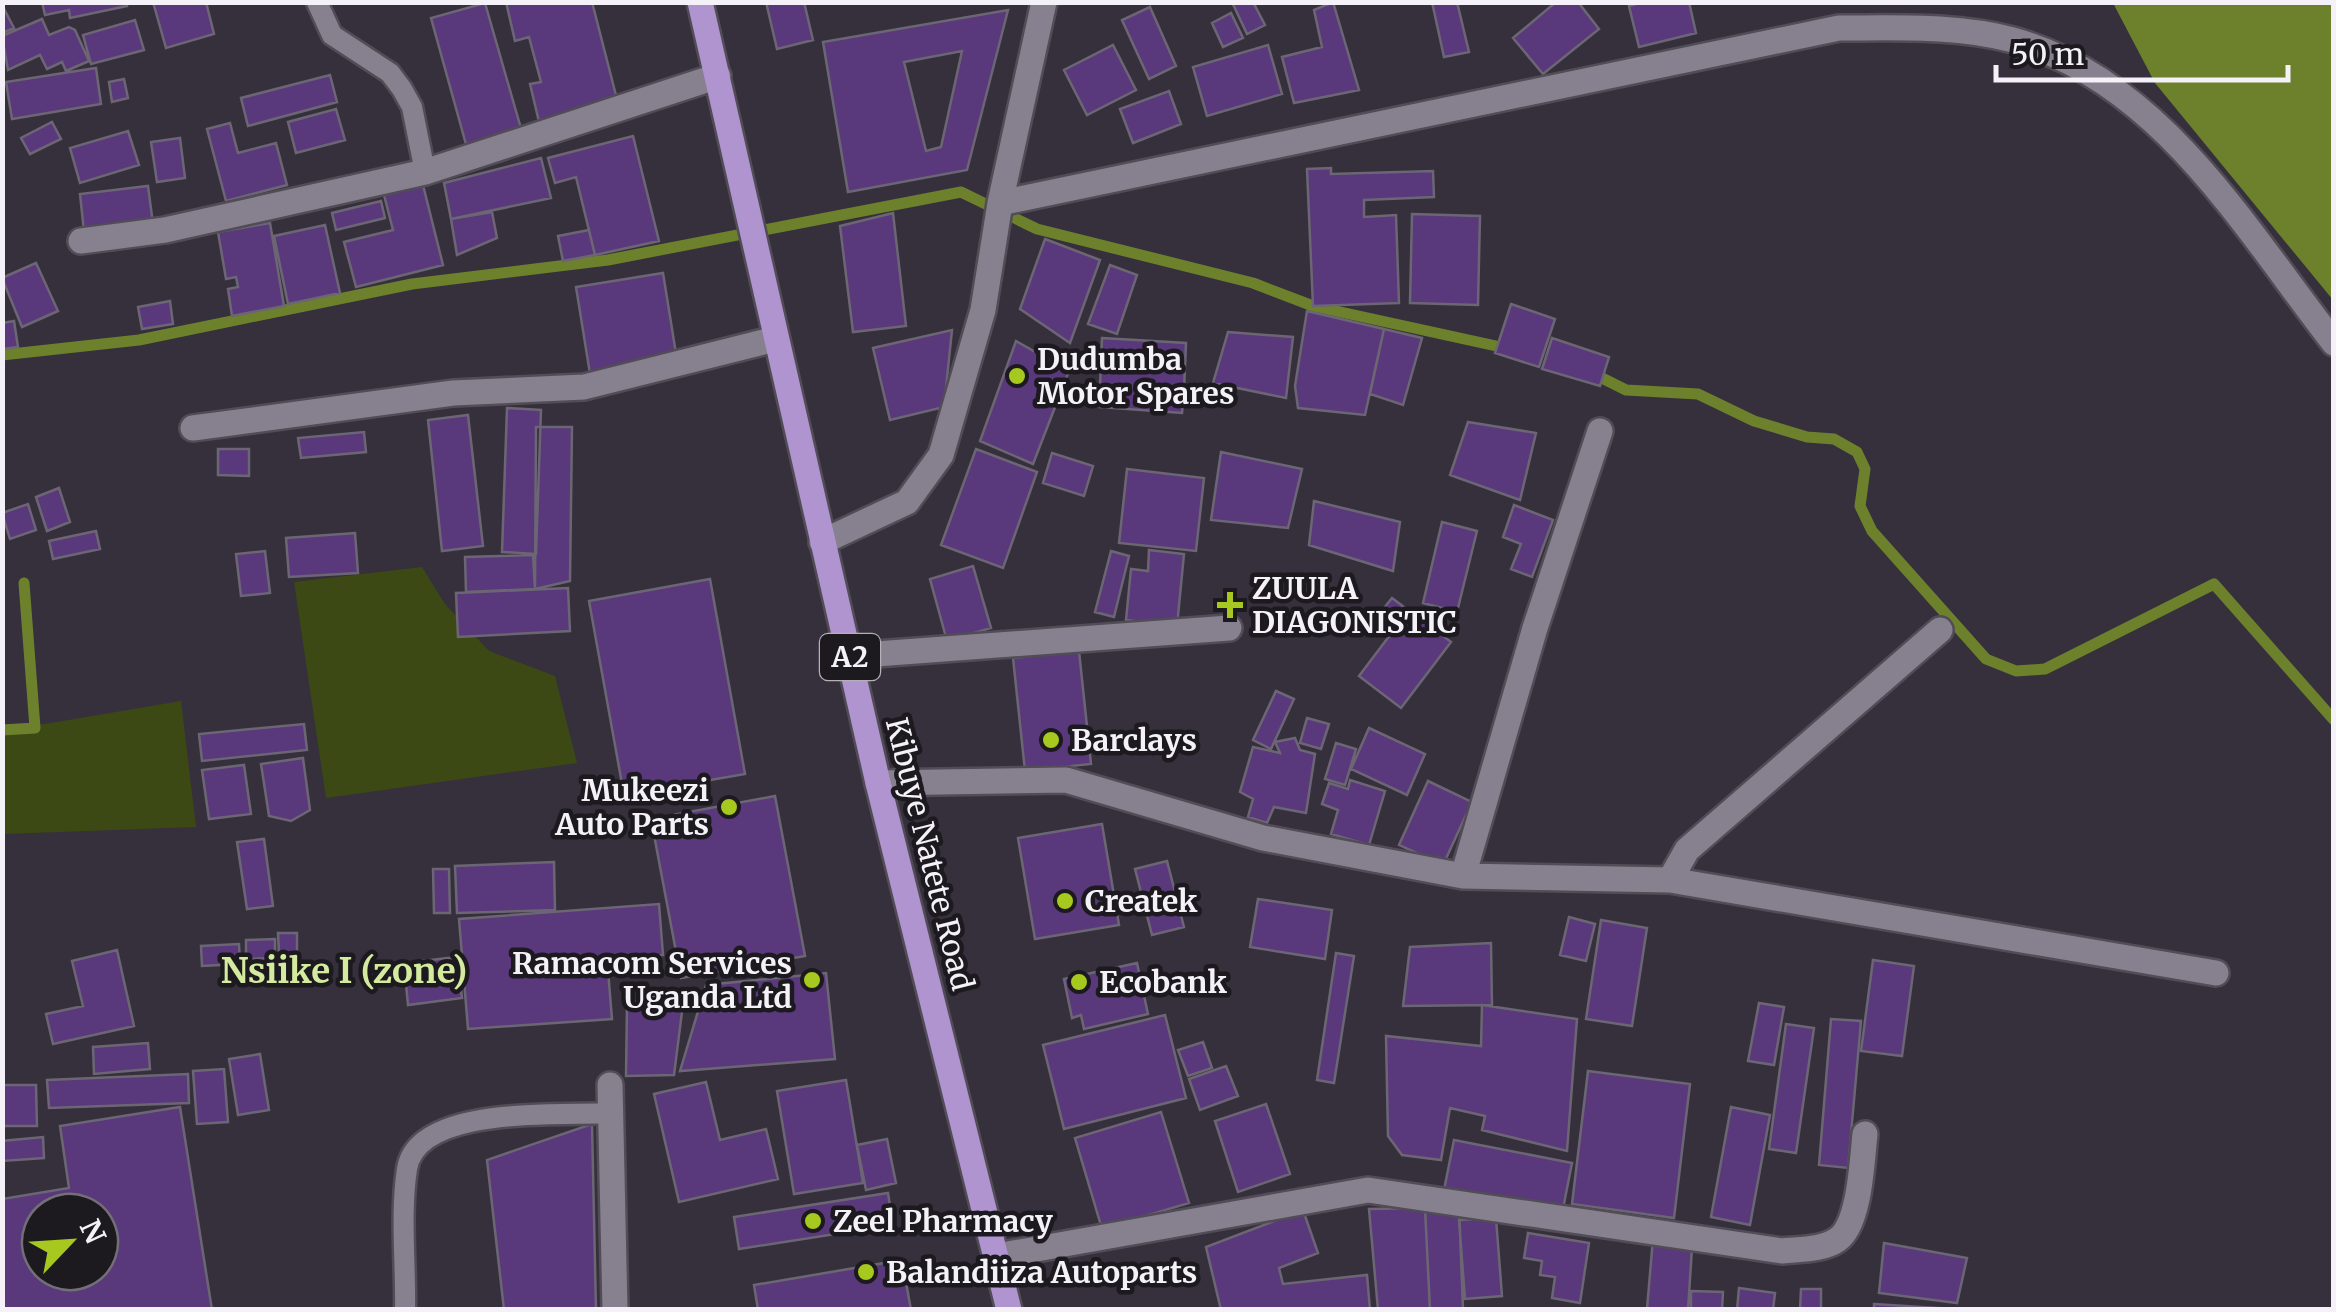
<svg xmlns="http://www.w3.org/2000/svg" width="2336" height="1312" font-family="Merriweather,serif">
<rect width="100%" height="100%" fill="#35303c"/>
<path fill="#3d4914" d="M422 567 445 604 489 651 555 676 577 763 326 798 294 582Z
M181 701 196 827 3 834V731Z"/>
<path fill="#6d802c" d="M2113 3H2333V300L2155 83Z"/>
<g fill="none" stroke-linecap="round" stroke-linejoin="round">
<path stroke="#6d802c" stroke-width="11" d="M2 355 139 340 412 284 608 260 961 192 1037 229 1253 283 1313 306 1510 349
M1590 372 1626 390 1698 394 1754 421 1807 437 1834 439 1857 452 1865 469 1860 506 1872 531 1986 659 2016 671 2045 669 2214 584 2334 720
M2 730 35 728 24 583"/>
</g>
<path fill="#59387b" stroke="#6c6674" stroke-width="2.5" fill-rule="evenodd" d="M42 2H126L127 6 70 18 69 10 45 15Z
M153 2H206L214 34 166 48Z
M506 2H592L619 107 540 126 530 84 541 82 529 37 515 41Z
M766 2H804L813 40 777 49Z
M1232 2H1253L1265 25 1247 34Z
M1333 2 1359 90 1294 103 1282 57 1322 47 1314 10Z
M1432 2H1457L1469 52 1444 57Z
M1556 2H1578L1599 29 1543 74 1513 38Z
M1643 2H1689L1696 33 1639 47 1629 6Z
M485 3 522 132 467 148 431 18Z
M2 5 14 28 2 33Z
M1150 7 1176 66 1149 79 1122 20Z
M1008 10 967 170 848 192 823 42ZM962 51 941 147 926 151 904 62Z
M1231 13 1243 38 1223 47 1212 23Z
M42 19 49 35 69 27 75 30 89 61 66 71 62 62 47 69 40 55 8 70 2 36Z
M135 20 144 50 91 64 83 35Z
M1113 45 1136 90 1087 115 1064 70Z
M1268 45 1282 94 1207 116 1193 67Z
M96 68 101 104 12 119 6 82Z
M330 75 337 102 248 126 241 98Z
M124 79 128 98 112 102 109 82Z
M1169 91 1181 124 1133 143 1120 109Z
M336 109 345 140 296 153 288 122Z
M52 122 61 139 30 154 21 138Z
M230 123 238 153 276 143 287 185 226 201 207 129Z
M128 131 139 165 80 183 70 148Z
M633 136 659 241 595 255 576 177 555 183 548 158Z
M180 138 185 178 157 182 151 142Z
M541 158 551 198 451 219 444 183Z
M1331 168V174L1433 171 1434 197 1364 200V217L1396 215 1399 303 1313 306 1307 169Z
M423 185 443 265 356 287 344 242 393 230 384 195Z
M148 186 153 224 84 232 80 194Z
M381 201 385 218 336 230 332 213Z
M492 212 497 238 457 255 451 219Z
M893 213 906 326 853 332 840 226Z
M1412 214 1480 216 1478 305 1410 303Z
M270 223 284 306 232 316 228 289 238 287 236 277 226 279 218 232Z
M325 225 340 293 288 304 274 236Z
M589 230 595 255 563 261 558 236Z
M1045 239 1100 260 1070 343 1020 309Z
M36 263 58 311 22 327 2 278Z
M1110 265 1137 275 1117 334 1088 324Z
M663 273 678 366 591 380 576 287Z
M170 301 173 324 142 329 138 307Z
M1511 304 1555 319 1539 367 1495 353Z
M1307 311 1384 329 1365 415 1298 408 1295 386Z
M14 321 18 347 2 349V323Z
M1384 329 1422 338 1403 405 1370 394Z
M952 330 944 407 890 420 873 348Z
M1228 332 1293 337 1286 398 1213 383Z
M1102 338 1186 343 1184 390 1100 386Z
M1552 338 1609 357 1600 386 1542 369Z
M1016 341 1069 371 1033 464 980 441Z
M1100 386 1184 390 1182 413 1100 407Z
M507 408 541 410 536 554 502 552Z
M468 415 483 546 442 551 428 420Z
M1468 422 1536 433 1520 500 1450 475Z
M536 427H572L570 581 535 589Z
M364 432 366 452 301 458 298 438Z
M218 449H249V476L218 475Z
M976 449 1037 472 1003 568 941 545Z
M1221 452 1302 469 1288 528 1211 520Z
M1052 453 1093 466 1084 496 1043 483Z
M1127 469 1204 478 1196 551 1119 543Z
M59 488 70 522 47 531 36 497Z
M1314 501 1400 522 1393 571 1309 545Z
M28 504 36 530 10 539 2 513Z
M1514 505 1553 520 1532 577 1511 569 1521 544 1503 537Z
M1442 522 1477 531 1457 612 1423 603Z
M96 531 100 549 53 559 49 541Z
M355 533 358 573 289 577 286 538Z
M1149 550 1184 554 1177 626 1126 620 1131 569 1148 571Z
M265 551 270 593 241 596 236 554Z
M1111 551 1129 556 1114 617 1095 612Z
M533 555 535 589 466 592 465 557Z
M973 566 991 628 947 641 930 579Z
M710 579 745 774 624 795 589 601Z
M568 588 570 631 458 637 456 593Z
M1392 598 1451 642 1401 708 1359 676 1390 635 1373 622Z
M1079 651 1091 764 1025 771 1013 658Z
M1276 691 1294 699 1271 749 1253 740Z
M1307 718 1329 724 1321 749 1300 743Z
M304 724 307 750 202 761 199 734Z
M1369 728 1425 754 1407 795 1351 769Z
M1295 738 1300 750 1315 754 1306 813 1274 807 1267 823 1248 817 1253 799 1240 792 1253 747 1280 753 1275 742Z
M1336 743 1356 749 1345 785 1325 779Z
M303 758 310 810 291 821 269 816 261 764Z
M244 765 251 814 209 819 202 770Z
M1350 780 1385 791 1369 845 1331 834 1338 810 1322 804 1329 783 1348 789Z
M1428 781 1472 802 1443 865 1399 845Z
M775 796 805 956 681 978 651 819Z
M1102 824 1119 925 1035 939 1018 838Z
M264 839 273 906 247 909 237 842Z
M1167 861 1184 927 1152 935 1135 869Z
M554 862 555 910 457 913 455 866Z
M433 869H449L450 913H434Z
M1258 899 1332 910 1325 959 1250 947Z
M659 904 663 955 607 958 612 1019 468 1029 459 919Z
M1569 917 1595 924 1586 961 1560 955Z
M1601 920 1647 928 1632 1026 1586 1019Z
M278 933H297V954H279Z
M275 939V958L246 959V940Z
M1491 943 1492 1005 1403 1006 1410 947Z
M239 944 240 964 202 966 201 946Z
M117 950 134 1026 53 1044 46 1014 83 1006 72 961Z
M1336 953 1354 956 1334 1083 1317 1080Z
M457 957 462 998 408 1005 404 963Z
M1873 960 1914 966 1902 1056 1861 1051Z
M1137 963 1148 1014 1084 1029 1081 1015 1072 1018 1064 979Z
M826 973 835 1059 680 1071 706 985Z
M685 988 674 1075 626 1076 627 1004Z
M1759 1003 1784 1007 1774 1065 1748 1061Z
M1482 1005 1577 1019 1567 1151 1482 1130 1485 1116 1450 1108 1441 1160 1402 1155 1388 1136 1386 1036 1481 1046Z
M1165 1015 1186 1098 1064 1129 1043 1045Z
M1831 1019 1861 1021 1848 1168 1819 1165Z
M1786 1024 1814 1028 1796 1153 1769 1149Z
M1203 1042 1212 1068 1188 1076 1178 1050Z
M148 1043 150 1069 94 1074 93 1047Z
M260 1054 269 1110 238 1115 229 1059Z
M1226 1066 1238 1096 1200 1110 1189 1079Z
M224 1069 228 1122 197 1124 193 1071Z
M1588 1071 1690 1084 1674 1218 1572 1204Z
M188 1074 189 1103 49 1108 47 1080Z
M846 1080 863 1183 794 1194 777 1091Z
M706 1082 720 1140 766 1129 778 1179 679 1202 654 1094Z
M2 1085H36L37 1126H2Z
M1266 1104 1290 1174 1238 1192 1215 1121Z
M180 1107 212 1310H2V1199L69 1188 60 1126ZM40 1212H100V1272H40Z
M1731 1107 1770 1115 1750 1225 1711 1217Z
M1161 1112 1189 1203 1102 1229 1075 1138Z
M592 1124 596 1310H504L487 1160Z
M43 1137 44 1158 2 1161V1141Z
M887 1139 896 1183 866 1190 857 1145Z
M1454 1140 1572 1163 1562 1214 1444 1190Z
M888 1193 893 1225 739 1249 734 1217Z
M1459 1207 1463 1309 1430 1310 1425 1208Z
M1425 1208 1430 1310H1378L1369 1209Z
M1303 1210 1318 1253 1279 1268 1283 1284 1367 1275 1370 1310H1221L1206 1247Z
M1496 1218 1502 1296 1465 1299 1459 1220Z
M1528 1233 1589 1243 1580 1303 1552 1298 1555 1277 1540 1275 1542 1261 1524 1258Z
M1653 1238 1692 1248 1688 1310 1647 1309Z
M1884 1243 1967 1258 1957 1303 1879 1293Z
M902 1260 911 1310H758L754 1285Z
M1739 1288 1775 1293 1773 1310H1737Z
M1801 1289H1821V1310H1800Z
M1691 1291 1723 1292 1722 1310H1691Z
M1874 1304 1969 1310H1874Z"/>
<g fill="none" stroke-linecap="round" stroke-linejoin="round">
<g stroke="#514c56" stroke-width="25">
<path id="lane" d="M317 2 332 35 390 73 402 89 412 107 425 172
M405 1310C406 1264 400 1214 407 1169 417 1105 559 1116 610 1113"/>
</g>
<g stroke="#514c56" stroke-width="30">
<path id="street" d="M1000 203 1839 28C1897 28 1958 25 2013 40 2161 81 2245 229 2334 343
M81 241 165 230 425 172 718 76
M193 428 453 393 584 387 775 339
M822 542 907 502 941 455 983 310 1000 203 1044 2
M849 656 1229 628
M878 783 1066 780 1263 838 1463 876 1670 880 2216 973
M1463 876 1535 628 1600 431
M1670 880 1687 850 1940 630
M610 1085 615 1310
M997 1256 1368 1190 1782 1251C1799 1249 1822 1250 1837 1240 1860 1225 1862 1160 1865 1134"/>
</g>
<g stroke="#514c56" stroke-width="30">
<path id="primary" d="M700 2 878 783 1009 1310"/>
</g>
<use href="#lane" stroke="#87818f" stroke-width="20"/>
<use href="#street" stroke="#87818f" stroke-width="25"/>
<use href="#primary" stroke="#af94d0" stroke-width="25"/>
</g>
<g fill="#a7c81f" stroke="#1c1a1f" stroke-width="4">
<circle cx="1017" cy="376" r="10"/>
<path d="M1225 590h10v10h10v10h-10v10h-10v-10h-10v-10h10z"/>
<circle cx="1051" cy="740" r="10"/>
<circle cx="729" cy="807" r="10"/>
<circle cx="1065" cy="901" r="10"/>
<circle cx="812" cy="980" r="10"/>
<circle cx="1079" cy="982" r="10"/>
<circle cx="813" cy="1221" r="10"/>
<circle cx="866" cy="1272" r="10"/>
</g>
<g text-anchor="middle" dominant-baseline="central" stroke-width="9" stroke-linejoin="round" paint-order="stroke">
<rect fill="#1c1a1f" stroke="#b3b0b8" stroke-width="2.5" x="820" y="634" width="60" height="46" rx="8"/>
<g font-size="28" font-weight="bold" fill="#f4f1f9">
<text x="850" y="657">A2</text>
</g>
<g font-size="30" font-weight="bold" fill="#f4f1f9" stroke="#1c1a1f" text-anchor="start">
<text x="1037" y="359">Dudumba<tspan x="1037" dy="34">Motor Spares</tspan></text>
<text x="1252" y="588">ZUULA<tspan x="1252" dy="34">DIAGONISTIC</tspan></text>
<text x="1071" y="740">Barclays</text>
<text x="709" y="790" text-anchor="end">Mukeezi<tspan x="709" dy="34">Auto Parts</tspan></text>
<text x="1085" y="901">Createk</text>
<text x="792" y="963" text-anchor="end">Ramacom Services<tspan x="792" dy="34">Uganda Ltd</tspan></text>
<text x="1099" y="982">Ecobank</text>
<text x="833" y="1221">Zeel Pharmacy</text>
<text x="886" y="1272">Balandiiza Autoparts</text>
</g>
<g font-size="30" fill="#f4f1f9" stroke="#1c1a1f">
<text transform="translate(930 854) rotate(76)">Kibuye Natete Road</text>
</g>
<g font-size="35" font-weight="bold" fill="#d4ea9e" stroke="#1c1a1f">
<text x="344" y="971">Nsiike I (zone)</text>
</g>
</g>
<rect width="2336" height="1312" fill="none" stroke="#f4f1f9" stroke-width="10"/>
<g transform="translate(70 1242) rotate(65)"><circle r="48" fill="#1c1a1f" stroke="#727076" stroke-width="2.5"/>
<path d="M0-8L18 38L0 25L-18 38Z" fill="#a7c81f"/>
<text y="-15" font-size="28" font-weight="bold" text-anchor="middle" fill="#f4f1f9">N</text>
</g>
<path d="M1996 65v15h292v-15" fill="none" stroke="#f4f1f9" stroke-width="5"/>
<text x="2011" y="65" font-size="30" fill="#f4f1f9" stroke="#1c1a1f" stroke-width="8" paint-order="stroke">50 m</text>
</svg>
